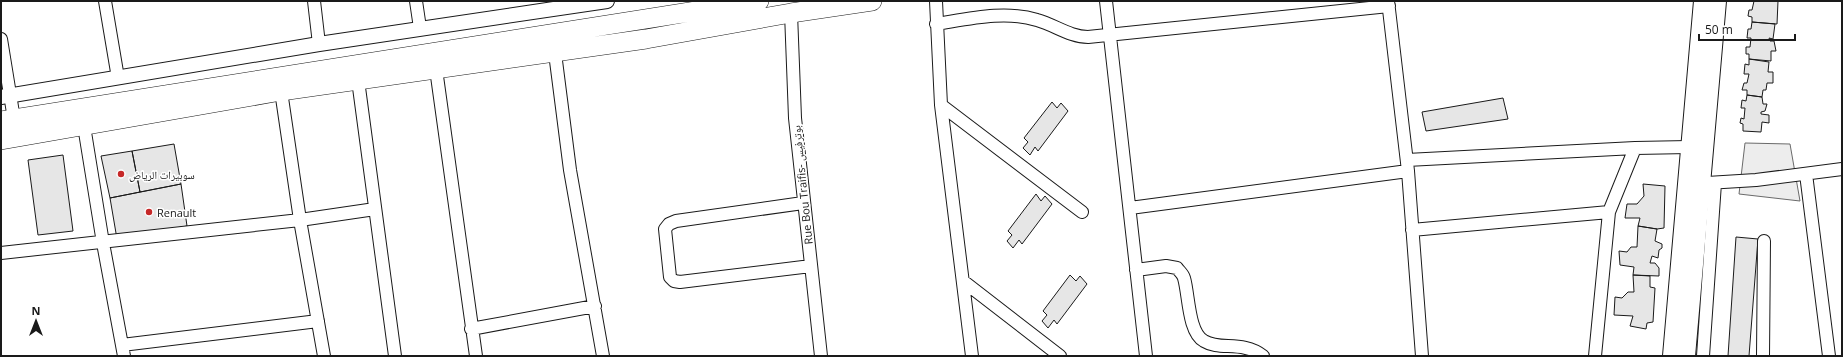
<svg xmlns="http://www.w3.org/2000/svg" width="1843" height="357" font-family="'Open Sans','Noto Naskh Arabic',sans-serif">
<rect width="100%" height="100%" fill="#fff"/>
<path fill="#ededed" stroke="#6a6a6a" d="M1745 143 1790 144 1800 201 1739 194Z"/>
<path fill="#e6e6e6" stroke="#1a1a1a" d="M1754 1H1778L1777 24 1752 22V17L1748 16 1749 10H1752Z
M1752 22 1775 24 1773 39 1769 38 1770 41H1774L1776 51H1771V61L1749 59V54H1746V47H1750L1751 38H1747L1748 29H1751Z
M1749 59 1769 62 1768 72H1773V83H1767L1766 90H1763L1762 97 1747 95V90H1742L1744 83H1747L1749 74H1744L1745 64 1749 65Z
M1747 95 1762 97 1763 104H1767L1765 111 1761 112V114L1769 115V123L1762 122 1761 132 1743 131V124L1740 123 1741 118 1744 119 1745 108H1741L1742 100 1746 101Z
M1503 98 1508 119 1426 131 1422 112Z
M1052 102 1057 108 1061 103 1068 111 1038 151 1035 147 1030 155 1023 148 1028 142 1024 138Z
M174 144 181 184 140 192 132 151Z
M132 151 140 192 110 198 101 156Z
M63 155 73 231 38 235 28 160Z
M181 184 187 226 117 239 110 198Z
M1643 184 1665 186 1664 228 1657 229 1638 226 1640 218H1625L1627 204H1637L1644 196Z
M1036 194 1041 201 1045 196 1052 204 1022 244 1019 240 1013 248 1007 241 1012 235 1008 231Z
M1638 226 1657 229 1655 241 1662 244V248L1659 250 1658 258 1652 256 1650 263H1655L1659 268V276L1633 275 1634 267 1620 265 1619 251 1627 252 1631 247H1637Z
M1736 237 1758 239 1749 356H1728Z
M1070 275 1076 281 1080 276 1087 284 1057 324 1054 320 1048 328 1042 321 1047 315 1043 311Z
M1633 275 1650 276V287L1655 288 1653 322 1647 323 1646 329 1630 326 1633 316 1614 315 1615 297 1622 298 1628 292H1634Z"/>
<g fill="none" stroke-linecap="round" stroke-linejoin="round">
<g stroke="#1a1a1a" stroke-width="14">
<path id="minor" d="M105 1 118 78
M314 1 319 44
M416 1 420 28
M936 1 941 105 972 356
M1106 1 1146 356
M1388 1 1408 171 1422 356
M791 13 795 118 821 356
M936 24C968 19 1005 10 1037 20 1055 25 1070 37 1088 37L1389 6
M1 39 14 119
M555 53 570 170 603 356
M436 69 476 356
M358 80 395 356
M281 91 300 220 324 356
M941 105 1082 212
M84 126 103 243 124 356
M1407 160 1635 148 1689 147
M1806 174 1829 356
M1707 183 1756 180 1842 169
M803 203 676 221 669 224 665 229 670 277 674 281 680 282 811 266
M1130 208 1408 171
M1412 230 1609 212
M1 253 300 220 375 209
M1136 270 1166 266 1177 268C1179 271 1183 274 1184 278 1189 295 1188 332 1204 341 1220 351 1242 340 1263 356
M963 281 1060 356
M471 329 595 306
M122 345 318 321
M1595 356 1609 212 1635 148
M1703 356 1715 183
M1763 356 1764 241"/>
</g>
<g stroke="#1a1a1a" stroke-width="16">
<path id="tertiary" d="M1 97 319 44 607 1"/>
</g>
<g stroke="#1a1a1a" stroke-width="18">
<path id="secondary" d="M1671 356 1702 1
M1687 356 1718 1"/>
</g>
<g stroke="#1a1a1a" stroke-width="20">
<path id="trunk" d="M1 121 759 1
M1 140 281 91 646 39 791 13 872 1"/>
</g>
<use href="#minor" stroke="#fff" stroke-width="12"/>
<use href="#tertiary" stroke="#fff" stroke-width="14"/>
<use href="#secondary" stroke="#fff" stroke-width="16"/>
<use href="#trunk" stroke="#fff" stroke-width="19"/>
</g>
<g fill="#c62828" stroke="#fff" stroke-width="1.5">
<circle cx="121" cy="174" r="4"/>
<circle cx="149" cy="212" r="4"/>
</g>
<g text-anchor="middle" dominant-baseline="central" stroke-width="3" stroke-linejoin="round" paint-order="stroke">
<g font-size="11" fill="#1a1a1a" stroke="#fff" text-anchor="start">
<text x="129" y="174">سوبيرات الرياض</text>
<text x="157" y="212">Renault</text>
</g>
<g font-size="11" fill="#1a1a1a" stroke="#fff">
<text transform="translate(802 185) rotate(-96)">Rue Bou Traifis- بوترفيس</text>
</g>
</g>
<rect width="1843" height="357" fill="none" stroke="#1a1a1a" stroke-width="4"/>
<g transform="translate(36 321)" stroke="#ffffff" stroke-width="3" paint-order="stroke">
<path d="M0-3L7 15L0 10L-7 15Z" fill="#1a1a1a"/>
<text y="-6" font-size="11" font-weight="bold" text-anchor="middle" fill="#1a1a1a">N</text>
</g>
<path d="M1699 34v6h96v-6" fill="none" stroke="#1a1a1a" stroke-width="2"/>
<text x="1705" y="34" font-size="12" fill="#1a1a1a" stroke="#ffffff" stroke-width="3" paint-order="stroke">50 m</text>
</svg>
